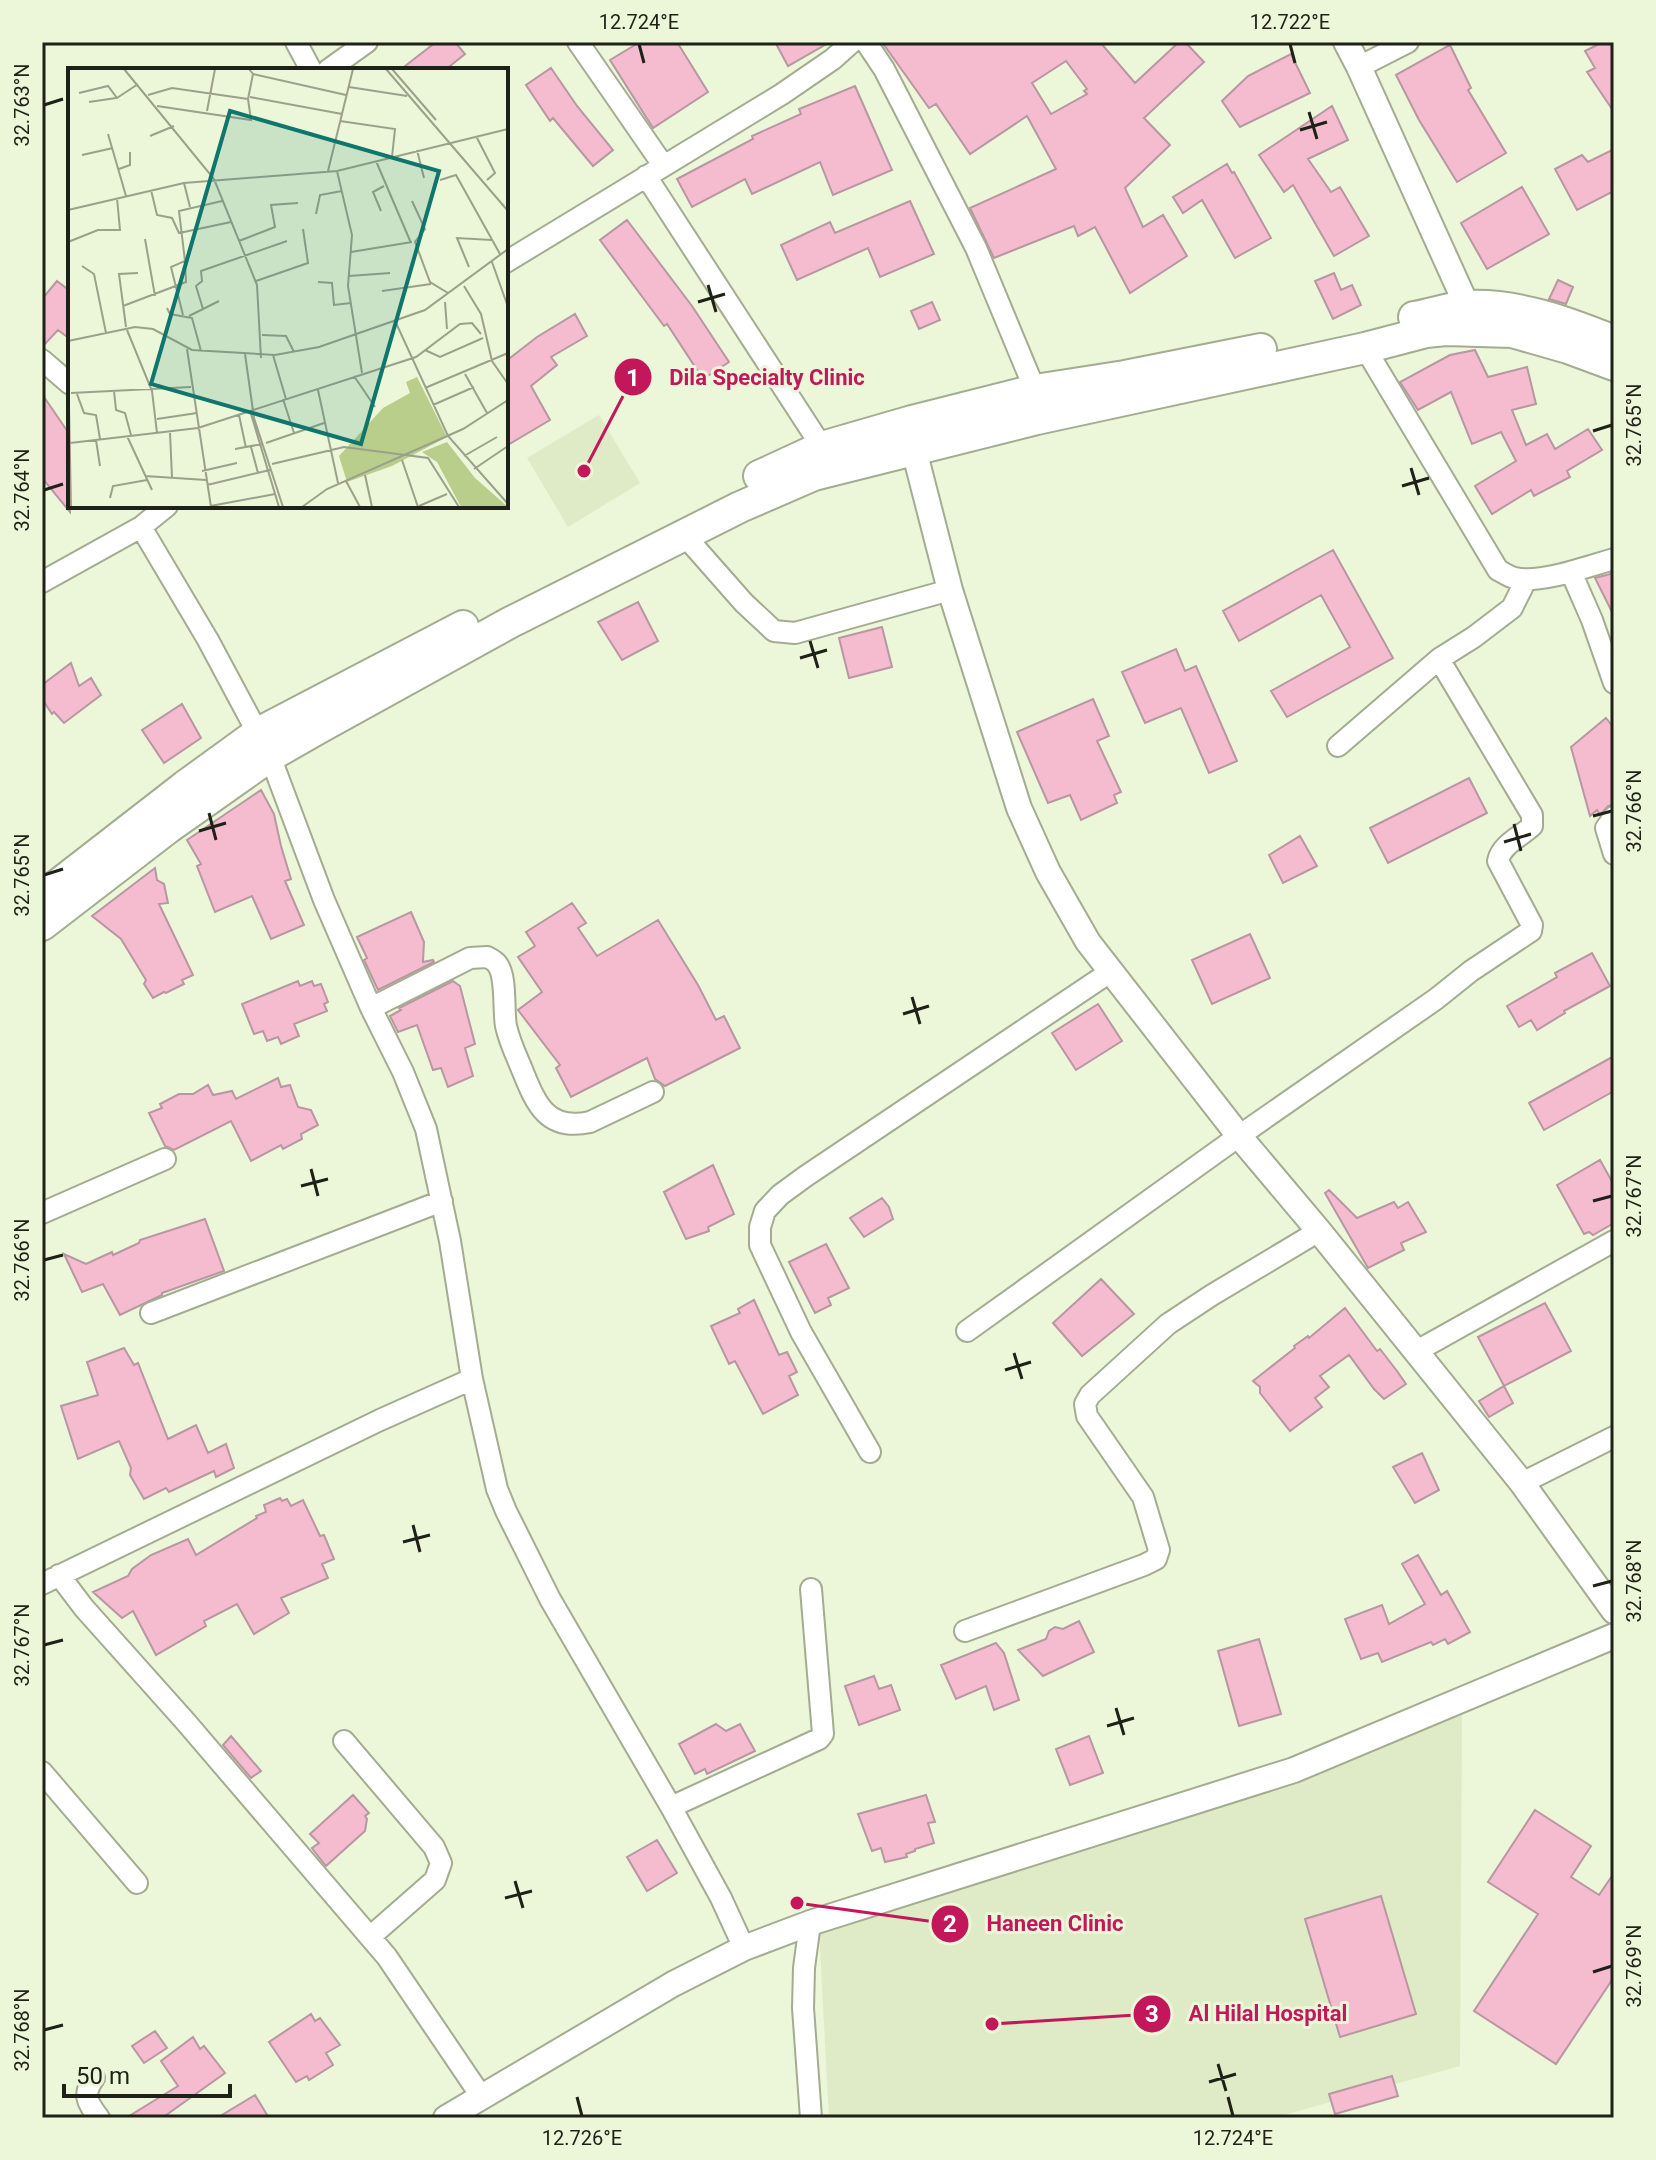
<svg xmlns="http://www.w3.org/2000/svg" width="1656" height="2160" font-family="Roboto,sans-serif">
<rect width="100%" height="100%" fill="#ecf6d8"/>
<path fill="#dfebc6" d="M599 415 640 483 568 527 527 458Z
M1462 1711 1460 2066 1273 2118H829L819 1930Z"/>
<path fill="#f5bbcf" stroke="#b797a2" stroke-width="2" fill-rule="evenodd" d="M436 42H455L465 54 445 70H400Z
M640 42H677L708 92 653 128 610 60Z
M775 42H830L788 66Z
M882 42H1100L1135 83 1179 42H1185L1204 62 1144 118 1170 145 1125 188 1143 227 1163 215 1187 256 1130 293 1095 227 1078 236 1074 226 994 258 970 208 1056 169 1027 116 970 154 936 104 929 108ZM1066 61 1087 89 1084 91 1087 94 1051 114 1032 83Z
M1603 42H1614V112L1587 72 1595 68 1585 51Z
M1450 45 1471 88 1468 90 1506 153 1457 182 1419 120 1396 75Z
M1291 54 1310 93 1240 127 1222 101 1248 76Z
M551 68 577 106 613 150 593 166 553 118 550 121 526 85Z
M855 86 892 170 833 195 820 162 752 194 745 179 692 207 677 179 753 139 752 136 801 114 799 109Z
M1332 106 1348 140 1308 159 1331 192 1340 187 1369 236 1334 256 1293 185 1284 192 1259 155Z
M1614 149V191L1577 210 1555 169 1582 155 1588 162Z
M1227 164 1232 173 1234 172 1271 238 1235 258 1202 200 1183 213 1173 197Z
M1522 187 1549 234 1487 269 1461 223Z
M910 201 934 254 880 277 868 248 797 280 781 245 830 222 835 233Z
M627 220 692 306 729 362 703 379 667 324 664 326 600 240Z
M1334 273 1341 290 1352 285 1361 305 1333 319 1315 281Z
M1558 280 1573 287 1566 304 1549 299Z
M57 281 70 291V339L58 330 42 347V299Z
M932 302 940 320 919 329 911 311Z
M575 314 587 336 551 357 557 365 531 386 550 420 506 446V361L537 337Z
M1475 350 1488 377 1527 367 1536 404 1512 410 1526 445 1547 434 1555 449 1588 429 1602 450 1567 471 1570 477 1534 496 1531 490 1492 514 1475 486 1516 461 1501 432 1472 444 1451 392 1418 410 1400 382 1450 355Z
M42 394 70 435V512L42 478Z
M1333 550 1393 658 1287 717 1271 691 1350 647 1321 595 1239 641 1223 611Z
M1614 573V616L1595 578Z
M638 602 658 641 622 660 598 622Z
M882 627 892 667 849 678 839 638Z
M1176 649 1185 671 1196 666 1237 761 1209 773 1181 708 1145 723 1122 672Z
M71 663 79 686 91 678 101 695 64 723 54 712 52 714 42 699V685Z
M1093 699 1109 736 1097 741 1121 792 1114 795 1117 803 1081 820 1070 795 1048 803 1017 732Z
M182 704 201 738 164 763 142 730Z
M1606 718 1614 728V804L1608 806 1600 815 1597 810 1590 816 1571 747Z
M1469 778 1487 813 1388 863 1370 828Z
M261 790 274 814 281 846 291 879 285 881 304 925 271 939 252 896 215 912 197 866 201 864 187 840Z
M1300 836 1317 866 1283 883 1269 855Z
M155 868 157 880 164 884 168 903 159 904 193 975 182 980 184 984 166 993 164 992 153 998 144 984 146 980 121 939 92 916Z
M572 903 586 923 578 928 597 956 658 920 698 985 716 1020 724 1016 740 1048 665 1086 655 1079 647 1058 571 1097 556 1068 560 1065 518 1010 542 992 518 957 535 946 526 932Z
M411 912 424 942 423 962 433 960 434 962 378 990 364 960 367 958 357 937Z
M1250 934 1270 978 1212 1004 1192 960Z
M1592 953 1610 986 1564 1011 1565 1013 1537 1030 1531 1020 1519 1027 1507 1006 1557 977 1555 973Z
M298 981 300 986 312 981 314 986 321 984 328 1002 324 1004 327 1011 294 1024 299 1036 281 1044 278 1037 267 1041 263 1031 254 1034 242 1004Z
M453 981 460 986 475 1044 465 1048 473 1076 448 1087 441 1068 433 1070 417 1025 398 1032 390 1016 401 1010 399 1008Z
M1098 1004 1122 1041 1076 1070 1052 1033Z
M1614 1056V1091L1544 1130 1529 1103Z
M278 1078 281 1087 290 1085 298 1107 311 1110 318 1125 301 1134 302 1139 283 1149 281 1145 251 1161 231 1121 174 1150 165 1146 149 1113 162 1108 160 1104 179 1094H193L208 1085 213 1095 232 1091 236 1099Z
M1600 1160 1614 1185V1223L1593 1235 1589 1232 1584 1234 1557 1185Z
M713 1165 734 1214 708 1227 709 1231 686 1239 664 1192Z
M1329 1190 1357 1218 1394 1202 1398 1208 1408 1202 1426 1232 1401 1243 1404 1250 1368 1268 1325 1193Z
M882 1198 889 1207 893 1219 864 1237 850 1218Z
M205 1219 224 1271 162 1293V1295L120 1315 103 1284 82 1292 64 1254 86 1264 112 1252 113 1255 139 1243 140 1240Z
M826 1244 849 1288 828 1298 831 1305 815 1313 789 1262Z
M1101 1279 1134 1314 1082 1356 1053 1323Z
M754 1300 779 1355 787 1352 797 1372 789 1376 798 1395 763 1414 735 1361 729 1364 711 1326 740 1313 738 1309Z
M1545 1303 1571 1351 1504 1386 1478 1337Z
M1345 1308 1377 1351 1380 1349 1397 1371 1406 1384 1384 1399 1374 1389 1349 1355 1320 1376 1329 1387 1315 1398 1322 1407 1290 1431 1260 1393V1387L1253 1381 1295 1348 1294 1346 1308 1336 1309 1338Z
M124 1348 134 1365 138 1363 168 1439 196 1425 208 1453 226 1444 234 1468 216 1477 214 1471 169 1492 166 1488 144 1499 130 1475 131 1468 119 1441 78 1459 61 1406 98 1395 87 1362Z
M1504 1386 1513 1403 1489 1417 1479 1401Z
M1422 1453 1439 1490 1415 1503 1393 1467Z
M280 1498 282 1501 287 1499 291 1506 303 1500 320 1536 324 1535 334 1559 322 1564 328 1578 281 1598 289 1613 254 1634 237 1604 204 1621 206 1626 156 1655 133 1611 122 1618 93 1592 128 1576 132 1569 151 1555 188 1539 196 1555 257 1518 256 1516 266 1512 264 1505Z
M1418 1555 1441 1595 1447 1591 1470 1632 1448 1644 1445 1639 1433 1645 1431 1642 1382 1662 1378 1653 1361 1659 1345 1619 1382 1605 1389 1624 1425 1604 1402 1564Z
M1079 1621 1094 1652 1043 1676 1018 1650 1046 1639 1049 1631 1055 1627 1063 1629Z
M1259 1639 1281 1714 1239 1726 1218 1651Z
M996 1643 1004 1653 1019 1700 994 1710 986 1686 956 1699 941 1665Z
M874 1676 879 1689 891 1685 900 1710 859 1725 845 1686Z
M716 1724 726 1731 740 1724 755 1751 707 1774 705 1769 695 1774 679 1744Z
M231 1736 261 1771 251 1778 223 1745Z
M1089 1736 1103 1773 1070 1785 1056 1749Z
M353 1795 369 1813 365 1816 367 1819 365 1831 326 1866 314 1851 312 1848 319 1843 310 1834Z
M926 1795 935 1822 928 1823 934 1843 915 1849V1851L906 1854 907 1857 885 1862 881 1848 872 1851 858 1814Z
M1535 1810 1591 1846 1571 1877 1599 1895 1614 1873V1977L1556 2064 1474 2011 1538 1914 1488 1882Z
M657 1840 677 1873 647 1891 627 1857Z
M1381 1896 1416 2014 1340 2037 1305 1919Z
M311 2014 315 2021 320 2018 340 2045 326 2053 333 2065 309 2080 307 2076 296 2082 269 2042Z
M155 2031 167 2048 144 2063 132 2046Z
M193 2037 200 2049 204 2046 225 2073 162 2118H126L178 2086 161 2061Z
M1392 2076 1398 2096 1335 2114 1329 2094Z
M255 2095 269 2118H217Z"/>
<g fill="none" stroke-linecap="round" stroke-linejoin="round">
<g stroke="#a3ac90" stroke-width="24">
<path id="minor" d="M296 42 311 70
M578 42 663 165
M866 42 884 69 976 248 1035 390 1036 399
M1359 67 1408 42
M328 70 367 42
M646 176 822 447 826 459
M506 262 782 94 833 59 852 42
M1365 348 1498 570C1504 573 1509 577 1515 578 1541 584 1588 566 1614 559
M42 360 70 384
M141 527 208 640 270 756 324 900 371 1008 403 1072 426 1129 450 1241 472 1379 497 1489 506 1511 550 1599 671 1807 721 1898 744 1948
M685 536 744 603 774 631 795 633 950 590
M1571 572 1592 620 1614 683
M42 582 141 527 167 506
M1338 746 1439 659 1474 637 1512 608 1526 580
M1614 817 1606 828 1614 854
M371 1008 470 958 487 957C491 959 495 961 497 964 507 976 503 1010 506 1026 509 1040 515 1053 521 1067 535 1101 545 1132 590 1122L653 1092
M42 1213 165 1159
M151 1313 442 1201
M967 1331 1239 1136 1436 999 1471 971 1531 931 1532 925 1498 861C1501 845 1520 837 1532 826V815L1439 659
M1415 1352 1614 1241
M870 1452 801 1332 760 1245V1227L765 1211 780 1195 806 1176 1110 972
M1522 1483 1614 1437
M59 1575 84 1608 185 1721 387 1957 481 2096
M42 1584 380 1420 472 1379
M965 1631 1144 1565 1156 1559 1159 1550 1143 1497 1087 1416 1085 1404 1090 1395 1168 1324 1212 1295 1319 1231
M344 1741 434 1847 441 1863 435 1880 370 1937
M42 1772 137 1883
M671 1807 819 1739 823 1734 811 1589
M810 1923 804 1968 803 2008 811 2118
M94 2078C82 2095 87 2102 99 2118"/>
</g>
<g stroke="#a3ac90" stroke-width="28">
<path id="tertiary" d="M1346 42 1359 67 1467 306 1468 321
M913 435 914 450 950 590 1019 808 1048 872 1088 942 1239 1136 1319 1231 1522 1483 1614 1611
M446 2118 673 1984 744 1948 810 1923 1294 1770 1614 1636"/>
</g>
<g stroke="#a3ac90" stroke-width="34">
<path id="primary" d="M1414 317C1432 314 1451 307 1469 306 1519 304 1569 323 1614 341
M759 476 822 447 912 421 1035 390 1125 376 1261 349
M42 897 185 786 258 733 463 626
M42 925 168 828 270 756 319 728 511 622 740 507 814 475 1037 419 1365 348 1426 332 1446 330 1512 332 1568 348 1614 365"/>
</g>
<use href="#minor" stroke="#fff" stroke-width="20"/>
<use href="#tertiary" stroke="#fff" stroke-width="24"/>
<use href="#primary" stroke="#fff" stroke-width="30"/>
</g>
<path fill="none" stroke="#1e2117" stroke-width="3" d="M639 44 644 63M1290 44 1295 63M44 105 63 99M1309 112 1317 139M1300 130 1327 122M708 285 716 312M698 302 725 294M1593 431 1612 425M1411 468 1419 495M1402 486 1429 478M44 490 63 484M810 641 818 668M800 658 827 650M209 813 216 840M1593 816 1612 811M1514 824 1521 851M199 831 226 823M1504 842 1531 834M44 875 63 869M912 997 920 1024M903 1014 929 1006M311 1169 318 1196M301 1186 328 1179M1593 1201 1612 1196M44 1260 63 1255M1014 1353 1022 1379M1005 1370 1031 1362M413 1525 420 1552M403 1542 430 1535M1593 1586 1612 1581M44 1645 63 1640M1116 1708 1124 1735M1107 1726 1134 1718M515 1881 523 1908M505 1898 532 1891M1593 1972 1612 1966M44 2030 63 2025M1218 2064 1226 2091M1209 2082 1236 2074M577 2097 582 2116M1228 2097 1233 2116"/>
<g transform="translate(68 68)">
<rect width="440" height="440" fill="#ecf6d8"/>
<path d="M349 309 379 369 324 398 279 414 271 388 315 340 342 325 338 314ZM379 374 407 410 440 439H393L369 394 354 384Z" fill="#bace8c"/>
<path fill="none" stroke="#9aa18b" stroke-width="2" d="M56 1 146 111 189 217 193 290M318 1 440 143M324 1 368 52M185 6 278 27M281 19 339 28M11 25 40 18 49 30 70 16M80 27 104 20 180 31M182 29 274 46M21 34 48 30M89 38 183 52 180 31 185 6 181 1M139 43 147 1M272 53 327 61 324 89M40 66 58 128M82 68 106 58M408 68 427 105 419 112M349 82 356 110M14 87 45 80M308 93 343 175M51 101 62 97V84M260 103 285 1M269 103 284 167 280 218 294 305M372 112 388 107 432 186M116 115 122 139M83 122 89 147 104 150 111 165 163 154M344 133 357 161 347 174 362 214 380 225M0 142 116 115 269 103 440 61M313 143 305 124 316 118M248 146 252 127 274 123M77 171 87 228M171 173 207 159 203 137 230 135M0 174 30 162H52L49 130M283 184 344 174M424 194 440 239M14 198 26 206 38 265M401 199 389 170 424 172M281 208 322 205M188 213 240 195 235 161M250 214 264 215 266 237 283 235M396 218 413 246 424 293 440 316M314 223 363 216M377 234 379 261M55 238 118 214 117 193M99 240 102 246 124 250 133 283M135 241 128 218 134 213 133 203 219 173M115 247 103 199 117 193 111 143 154 133M121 248 151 233M328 255 380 368 440 436M58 259 51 206 70 205M59 262 84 323 89 365M194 267 218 268 226 284M0 273 67 259 85 261 124 282 207 287 251 279 357 242 440 181M119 281 143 439M357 282 372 289 415 270M177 286 186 350 215 439M205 287 218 331M0 289 3 439M397 306 419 345M286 308 307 339M357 320 440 285M250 322 270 415M46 323 48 342 57 345 63 367M3 325 123 319M9 326 16 345 28 347 32 371M215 331 226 365M365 337 406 319M183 346 211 439M171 347 178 380M89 351 129 345M102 365 104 409M59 368 84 422M28 372 32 398M2 375 130 360 348 289 392 256 404 255 413 266M198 375 256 355M183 379 190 405M167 381 194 376M396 388 429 369M334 392 350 439M204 396 276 379 360 390 391 439M406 401 440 378M134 403 169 395M297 407 304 439M77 408 138 412M278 413 292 439M139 417 202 402M42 430 45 418 79 412M351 438 379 426M137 439 207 426M234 439 259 421 395 361 440 332"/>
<path fill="#0f766e" fill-opacity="0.15" stroke="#0f766e" stroke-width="4" d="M162 43 371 103 293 376 83 316Z"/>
<rect width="440" height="440" fill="none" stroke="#1e2117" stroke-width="4"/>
</g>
<path fill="none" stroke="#c2185b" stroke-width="3" d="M584 471L633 377M797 1903L950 1924M992 2024L1152 2014"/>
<g fill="#c2185b" stroke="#ecf6d8" stroke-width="3">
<circle cx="584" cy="471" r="8"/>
<circle cx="797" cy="1903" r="8"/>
<circle cx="992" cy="2024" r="8"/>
<circle cx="633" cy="377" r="20"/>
<circle cx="950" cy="1924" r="20"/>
<circle cx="1152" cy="2014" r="20"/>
</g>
<g font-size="24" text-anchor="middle" font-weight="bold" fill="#fff">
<text x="633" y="386">1</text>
<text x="950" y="1932">2</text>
<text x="1152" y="2022">3</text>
</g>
<g font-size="22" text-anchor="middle" font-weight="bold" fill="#c2185b" stroke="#ecf6d8" stroke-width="6" stroke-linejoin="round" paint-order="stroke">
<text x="767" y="385">Dila Specialty Clinic</text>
<text x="1055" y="1931">Haneen Clinic</text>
<text x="1268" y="2021">Al Hilal Hospital</text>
</g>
<rect width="1656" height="2160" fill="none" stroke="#ecf6d8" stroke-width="88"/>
<path d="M64 2084v12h166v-12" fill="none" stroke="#1e2117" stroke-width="4"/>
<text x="76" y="2084" font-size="24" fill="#1e2117" stroke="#ecf6d8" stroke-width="6" paint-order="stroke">50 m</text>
<rect x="44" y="44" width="1568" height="2072" fill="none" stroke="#1e2117" stroke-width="3"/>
<g font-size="20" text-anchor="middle" fill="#1e2117">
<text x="639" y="29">12.724°E</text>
<text x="1290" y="29">12.722°E</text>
<text transform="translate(22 105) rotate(-90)" y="7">32.763°N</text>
<text transform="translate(1634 425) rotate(-90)" y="7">32.765°N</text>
<text transform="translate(22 490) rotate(-90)" y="7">32.764°N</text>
<text transform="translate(1634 811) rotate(-90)" y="7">32.766°N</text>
<text transform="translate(22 875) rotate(-90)" y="7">32.765°N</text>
<text transform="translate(1634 1196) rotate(-90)" y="7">32.767°N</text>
<text transform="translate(22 1260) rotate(-90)" y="7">32.766°N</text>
<text transform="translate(1634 1581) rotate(-90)" y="7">32.768°N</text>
<text transform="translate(22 1645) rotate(-90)" y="7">32.767°N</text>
<text transform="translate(1634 1966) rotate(-90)" y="7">32.769°N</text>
<text transform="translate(22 2030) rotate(-90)" y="7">32.768°N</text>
<text x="582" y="2145">12.726°E</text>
<text x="1233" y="2145">12.724°E</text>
</g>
</svg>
